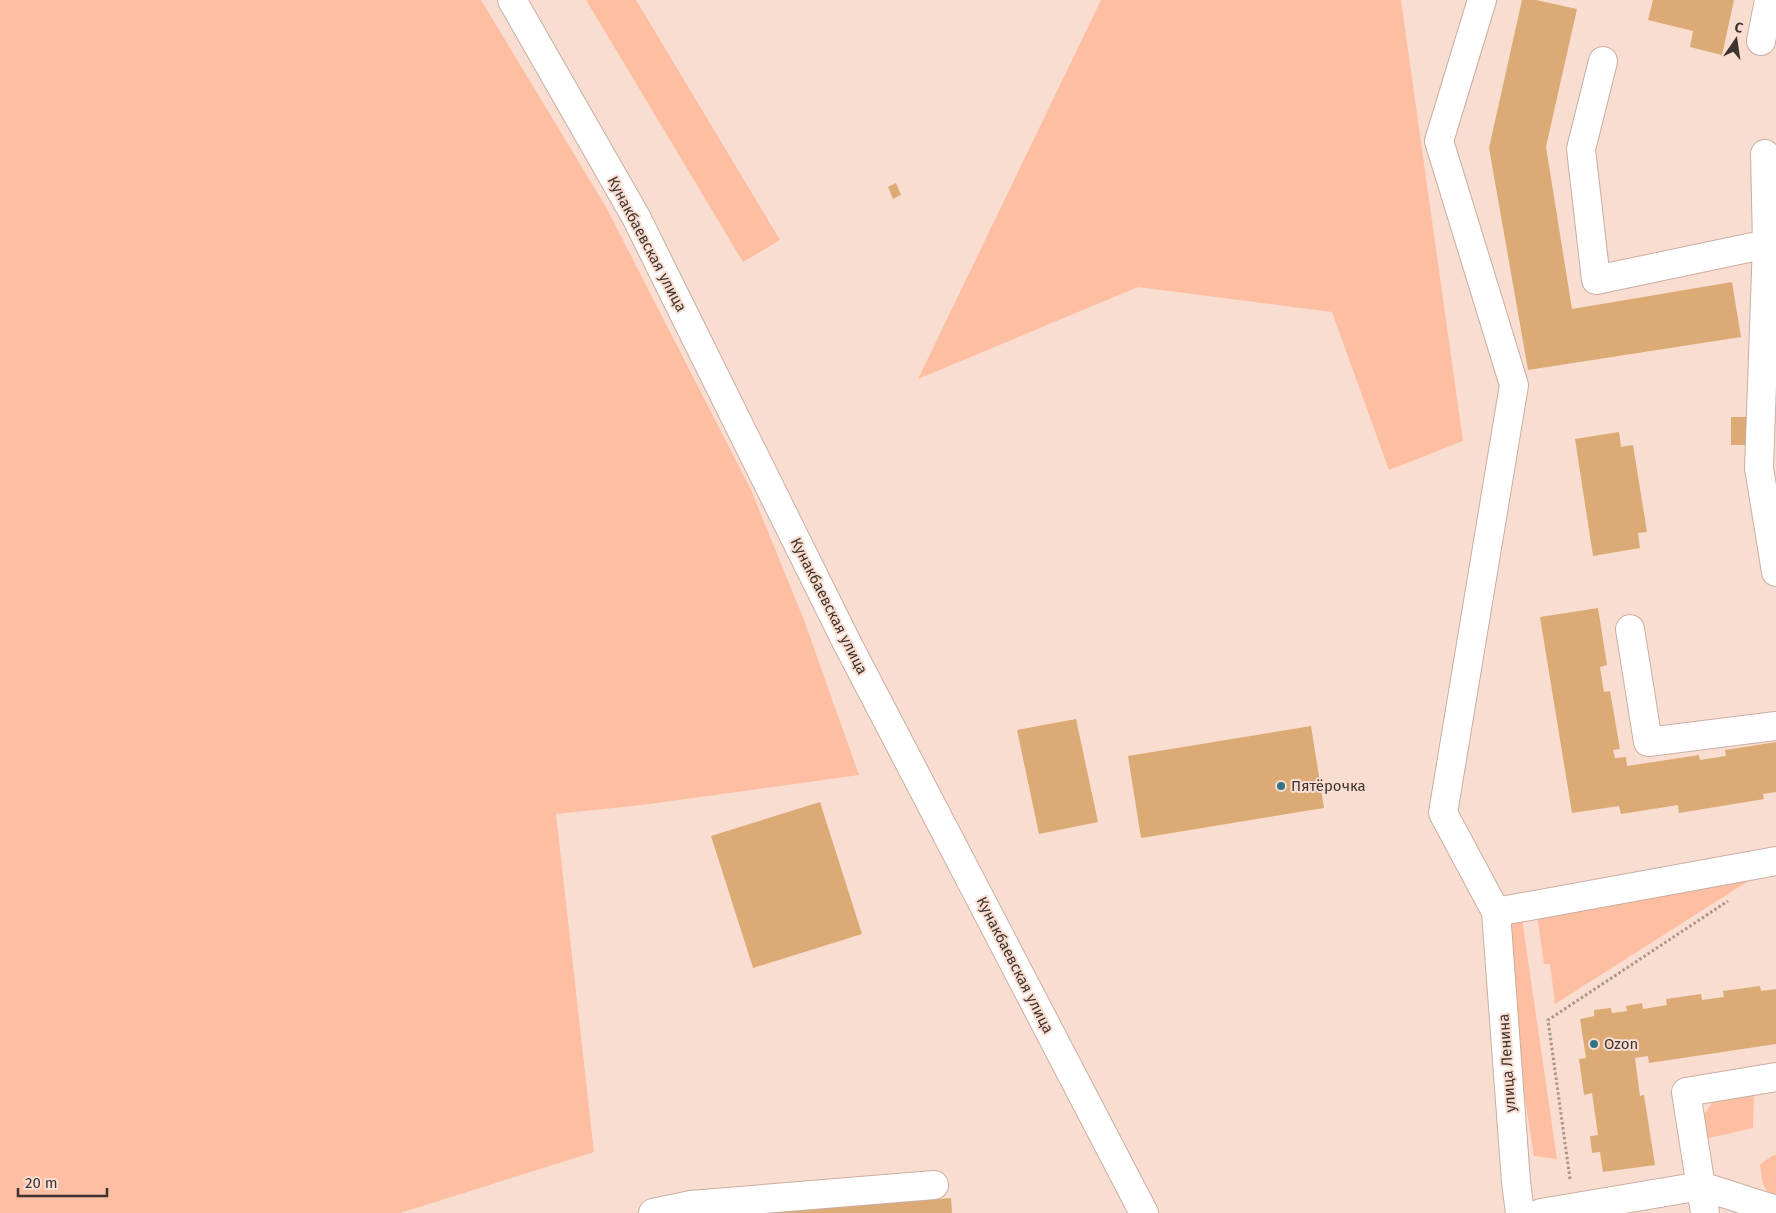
<svg xmlns="http://www.w3.org/2000/svg" width="1776" height="1213" font-family="'Fira Sans',sans-serif">
<rect width="100%" height="100%" fill="#f9ddd1"/>
<path fill="#febea1" d="M0 0H481L606 207 751 490 804 620 859 775 642 805 556 814 594 1152 400 1213H0Z
M586 0H636L780 240 743 262Z
M1101 0H1401L1463 441 1389 470 1332 312 1138 287 918 379Z
M1758 875 1555 1004 1550 964H1544L1536 908Z
M1522 919 1557 1159 1534 1156 1501 948 1511 921Z
M1754 1093 1753 1128 1705 1139 1701 1119 1716 1097Z
M1774 1155H1776V1196C1761 1192 1762 1177 1760 1164Z"/>
<path fill="#dcab75" d="M1522 0H1536L1577 9 1546 147 1572 309 1732 282 1741 337 1528 370 1489 148Z
M1653 0H1734L1722 55 1690 47 1693 31 1648 20Z
M896 183 901 195 893 199 888 187Z
M1731 417H1753L1754 445H1731Z
M1619 432 1621 447 1633 445 1647 532 1638 533 1640 548 1593 556 1575 439Z
M1598 608 1607 665 1600 667 1604 692 1610 691 1620 749 1613 750 1615 758 1626 757 1627 766 1699 755 1700 760 1726 756 1725 750 1776 742V792L1763 794 1764 799 1679 813 1678 805 1621 814 1619 806 1572 813 1540 617Z
M1076 719 1098 822 1039 834 1017 730Z
M1311 726 1324 808 1141 838 1128 756Z
M820 802 862 934 753 968 711 836Z
M1760 986 1761 991 1776 989V1044L1649 1063 1648 1056 1635 1058 1640 1096 1644 1095 1655 1165 1603 1172 1600 1152 1592 1153 1590 1136 1598 1135 1592 1093 1584 1095 1579 1059 1586 1058 1580 1019 1594 1016V1010L1611 1008 1612 1013 1627 1011 1626 1006 1642 1003 1643 1009 1667 1005 1666 999 1701 994 1702 1000 1724 997 1723 991Z
M951 1198 952 1213H777L776 1212Z"/>
<g fill="none" stroke-linecap="round" stroke-linejoin="round">
<g stroke="#c9aea2" stroke-width="30">
<path id="minor" d="M1482 0 1439 141 1514 385 1443 813 1496 912 1516 1182 1520 1213
M1761 41 1769 0
M1603 61 1581 149 1596 280 1767 244
M1765 154 1767 244 1759 468 1776 572
M1630 629 1648 742 1776 726
M1496 912 1776 861
M653 1213 691 1205 934 1185
M1541 1213 1701 1186 1776 1210
M1705 1213 1686 1092 1776 1077"/>
</g>
<g stroke="#c9aea2" stroke-width="30">
<path id="major" d="M512 0 636 217 846 641 1144 1213"/>
</g>
<path stroke="#a8948b" stroke-width="3" stroke-dasharray="2.5 2.5" stroke-linecap="butt" d="M1570 1179 1548 1020 1728 901"/>
<use href="#minor" stroke="#fff" stroke-width="28"/>
<use href="#major" stroke="#fff" stroke-width="28"/>
</g>
<g fill="#327486" stroke="#f9ddd1" stroke-width="2">
<circle cx="1281" cy="786" r="5"/>
<circle cx="1594" cy="1044" r="5"/>
</g>
<g text-anchor="middle" dominant-baseline="central" stroke-width="4" stroke-linejoin="round" paint-order="stroke">
<g font-size="15" fill="#3f342f" stroke="#f9ddd1">
<text transform="translate(647 244) rotate(62)">Кунакбаевская улица</text>
<text transform="translate(829 606) rotate(63)">Кунакбаевская улица</text>
<text transform="translate(1015 965) rotate(63)">Кунакбаевская улица</text>
<text transform="translate(1507 1063) rotate(-94)">улица Ленина</text>
</g>
<g font-size="15" fill="#3f342f" stroke="#f9ddd1" text-anchor="start">
<text x="1291" y="786">Пятёрочка</text>
<text x="1604" y="1044">Ozon</text>
</g>
</g>
<g transform="translate(1736 40) rotate(13)" stroke="#f9ddd1" stroke-width="4" paint-order="stroke">
<path d="M0-4L9 19L0 12L-9 19Z" fill="#3f342f"/>
<text y="-8" font-size="14" font-weight="bold" text-anchor="middle" fill="#3f342f">С</text>
</g>
<path d="M18 1188v8h89v-8" fill="none" stroke="#3f342f" stroke-width="2.5"/>
<text x="25" y="1188" font-size="15" fill="#3f342f" stroke="#f9ddd1" stroke-width="4" paint-order="stroke">20 m</text>
</svg>
